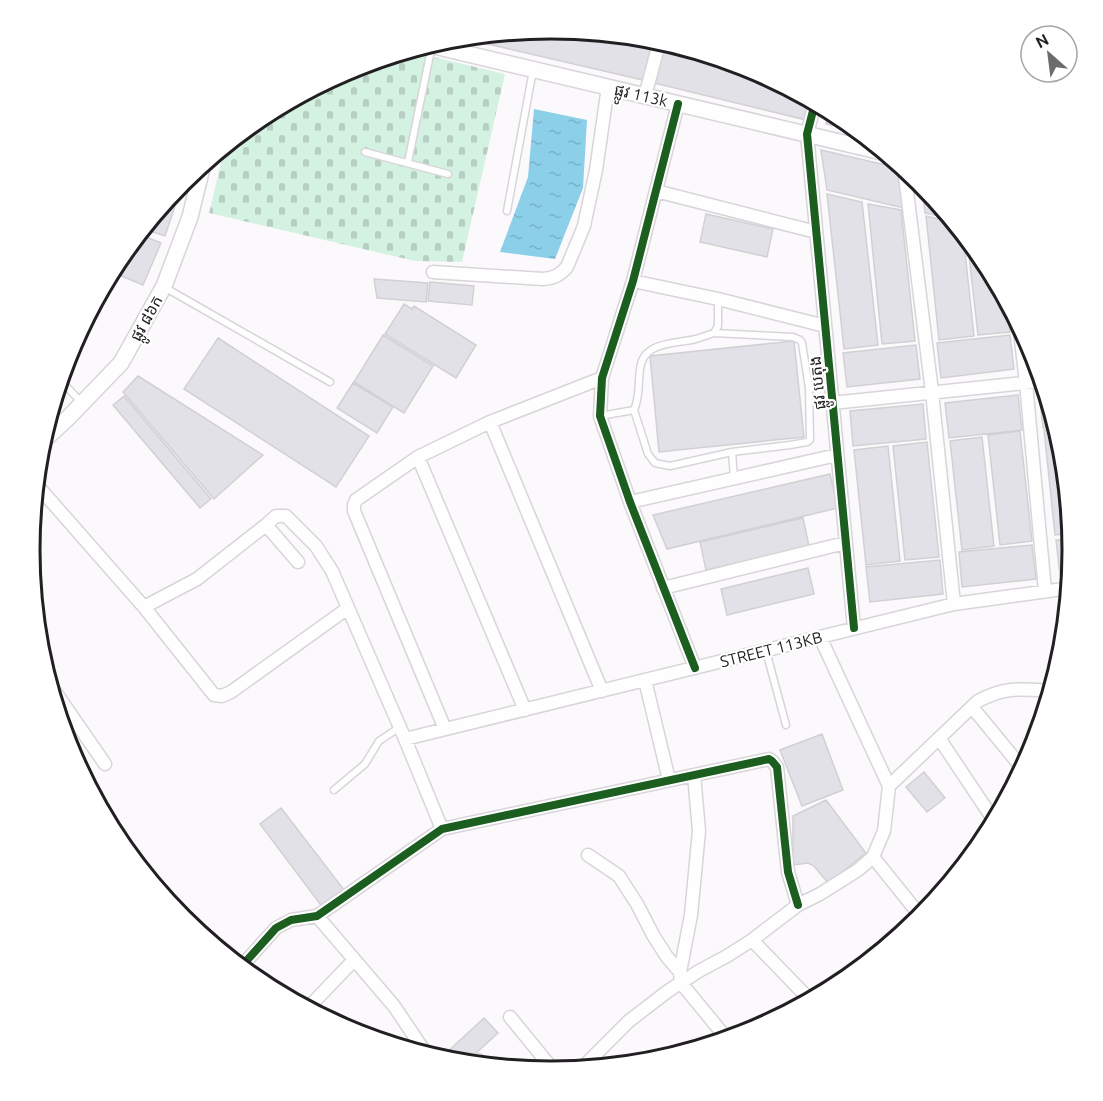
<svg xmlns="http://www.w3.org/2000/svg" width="1103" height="1101" font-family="Ubuntu,'Noto Sans Khmer',sans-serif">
<defs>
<pattern id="cemetery-stones" width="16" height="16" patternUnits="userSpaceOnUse" patternTransform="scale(1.5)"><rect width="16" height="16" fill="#d4f2e2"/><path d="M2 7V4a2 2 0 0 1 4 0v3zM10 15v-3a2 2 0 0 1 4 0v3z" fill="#b6cfc2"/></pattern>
<pattern id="water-ripples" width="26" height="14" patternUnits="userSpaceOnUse" patternTransform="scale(1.5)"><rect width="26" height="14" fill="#8bd0e8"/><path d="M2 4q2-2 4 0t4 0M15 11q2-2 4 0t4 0" fill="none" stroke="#78b2c7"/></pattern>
</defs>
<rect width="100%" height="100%" fill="#fcf9fd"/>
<path fill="url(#cemetery-stones)" d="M408 51 505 74 462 262 415 261 209 213 225 146 262 116 352 68Z"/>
<path fill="url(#water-ripples)" d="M534 109 587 120 583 188 555 259 500 252 528 177Z"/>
<path fill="#e3e1e8" stroke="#d1d0d3" stroke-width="1.5" d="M552 28 631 36 652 41 643 80 462 38Z
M664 44 700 53 752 68 811 100 806 120 654 83Z
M829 110 842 117 859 131 826 124Z
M821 150 899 168 904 208 827 190Z
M922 183 952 219 925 213Z
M176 189 180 191 165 236 144 229Z
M827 194 862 202 878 345 844 349Z
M868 204 901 210 915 341 882 344Z
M706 214 773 229 767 257 700 242Z
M926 216 955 223 963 233 974 336 939 340Z
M139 234 161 243 143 285 112 272 118 260Z
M967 238 986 261 1007 300 1010 332 978 335Z
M374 279 428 283 426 302 377 298Z
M430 282 474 286 472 305 428 301Z
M404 304 412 309 414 306 476 345 456 378 385 334Z
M383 335 433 366 404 413 354 382Z
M1010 335 1014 369 941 378 937 343Z
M218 338 369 436 336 487 184 389Z
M794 341 804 437 659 452 650 356Z
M916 345 920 379 847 387 843 353Z
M138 376 263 455 214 499 123 392Z
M353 383 393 407 377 433 337 408Z
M1046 392 1057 426 1043 428 1039 393Z
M1018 395 1022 430 949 438 945 403Z
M124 396 211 499 200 508 113 405Z
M923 404 926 439 853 446 850 411Z
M1057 429 1064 449 1072 533 1055 535 1044 430Z
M1020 431 1032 541 1000 545 988 435Z
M982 437 994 546 962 550 950 441Z
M927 442 939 557 905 560 893 446Z
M888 446 900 561 866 565 854 450Z
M830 474 838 508 667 549 653 515Z
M803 518 809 546 706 570 700 542Z
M1072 539 1073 551 1071 574 1060 575 1056 540Z
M1032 545 1036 579 962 587 959 552Z
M940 560 943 594 870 602 866 567Z
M808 568 814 594 727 615 721 589Z
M822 734 843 790 802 806 780 750Z
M924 772 945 798 927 812 906 787Z
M826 800 866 853 828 883 814 866 808 863 793 865V816Z
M281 808 345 891 323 908 260 824Z
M484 1018 498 1033 464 1064 450 1062 443 1056Z"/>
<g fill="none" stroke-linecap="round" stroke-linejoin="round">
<g stroke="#d8d5d9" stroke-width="9">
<path id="service" d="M365 152 448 174
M408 162 432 45
M507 211 533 70
M164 287 330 382
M60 382 65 385 82 403
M809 388 830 385
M634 410 648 454 655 463 670 466 732 452 790 445 807 442 810 440 809 388 802 343 800 340 793 337 714 333
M600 416 634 410C640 398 638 382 640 369 643 341 675 344 696 339 702 337 708 335 714 333L718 326V300
M732 452 734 478
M766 651 786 725
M334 790 365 764 379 741 400 727
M479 1057 487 1066"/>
</g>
<g stroke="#d8d5d9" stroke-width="15">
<path id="minor" d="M645 96 660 40
M815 103 807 134 854 628
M678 104 633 281 602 378 600 416 630 502 695 668
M904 168 932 392 954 604
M656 191 816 232
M433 272 543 279C554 278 560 275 567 267L584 226 596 170 608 87
M633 281 718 299 825 326
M1019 323 1026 383 1045 591
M832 403 1043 381
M490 422 602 691
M418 457 525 710
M36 484 144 607 214 695 222 696 231 692 348 608
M630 502 837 455
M266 525 276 516H286L316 546 332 571 405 739 442 829
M663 588 845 543
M144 607 197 579 266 525 298 562
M645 680 669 780
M49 683 105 764
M972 707 1023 769
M445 729 354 511V505L356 500 418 457 490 422 602 378
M939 738 995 822
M405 739 954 604 1070 588
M694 775 699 831 691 915 680 972 681 983 728 1040
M889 786 978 701C1006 686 1021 689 1052 691
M588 855 619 876 637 904 653 935 667 957 680 972
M873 857 922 918
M317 916 394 1006 427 1055
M752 940 811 1001
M241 967 276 928 291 920 317 916 442 829 769 759 772 761 777 767 788 872 798 905
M307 1009 354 960
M510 1017 555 1072
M580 1070 629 1021 668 991 699 971 727 956 752 940 798 905 820 894 858 870 873 857 884 831 889 786 820 637"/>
</g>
<g stroke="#d8d5d9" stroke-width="18">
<path id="tertiary" d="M430 45 886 153
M42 442 68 418 121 363 164 286 190 217 203 164"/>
</g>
<use href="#service" stroke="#fffeff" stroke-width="6"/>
<use href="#minor" stroke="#fffeff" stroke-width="12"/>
<use href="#tertiary" stroke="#fffeff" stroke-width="15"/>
<g stroke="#fff" stroke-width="11">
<path id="cycleway" d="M815 103 807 134 854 628
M678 104 633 281 602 378 600 416 630 502 695 668
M241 967 276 928 291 920 317 916 442 829 769 759 772 761 777 767 788 872 798 905"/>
</g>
<use href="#cycleway" stroke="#1b5e20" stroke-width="8"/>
</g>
<g text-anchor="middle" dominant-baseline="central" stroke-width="4.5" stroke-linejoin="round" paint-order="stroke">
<g font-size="16" fill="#221f23" stroke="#fff">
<text transform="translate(641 95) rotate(13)">ផ្លូវ 113k</text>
<text transform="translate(146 318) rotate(-61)">ផ្លូវ ៨៦ក</text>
<text transform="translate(817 383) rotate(-96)">ផ្លូវ បេតុង</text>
<text transform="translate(771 649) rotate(-14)">STREET 113KB</text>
</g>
</g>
<path d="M0 0H1103V1101H0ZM40 550a511 511 0 1 1 1022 0a511 511 0 1 1-1022 0Z" fill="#fff" fill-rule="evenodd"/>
<path fill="none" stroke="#221f23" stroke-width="3" d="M40 550a511 511 0 1 1 1022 0a511 511 0 1 1-1022 0Z"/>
<g transform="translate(1049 54) rotate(332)"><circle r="28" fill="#ffffff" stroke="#a7a5a7" stroke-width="1.5"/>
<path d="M0-4.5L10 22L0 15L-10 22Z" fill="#6e6b6f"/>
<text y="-9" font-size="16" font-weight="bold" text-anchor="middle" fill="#221f23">N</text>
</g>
</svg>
